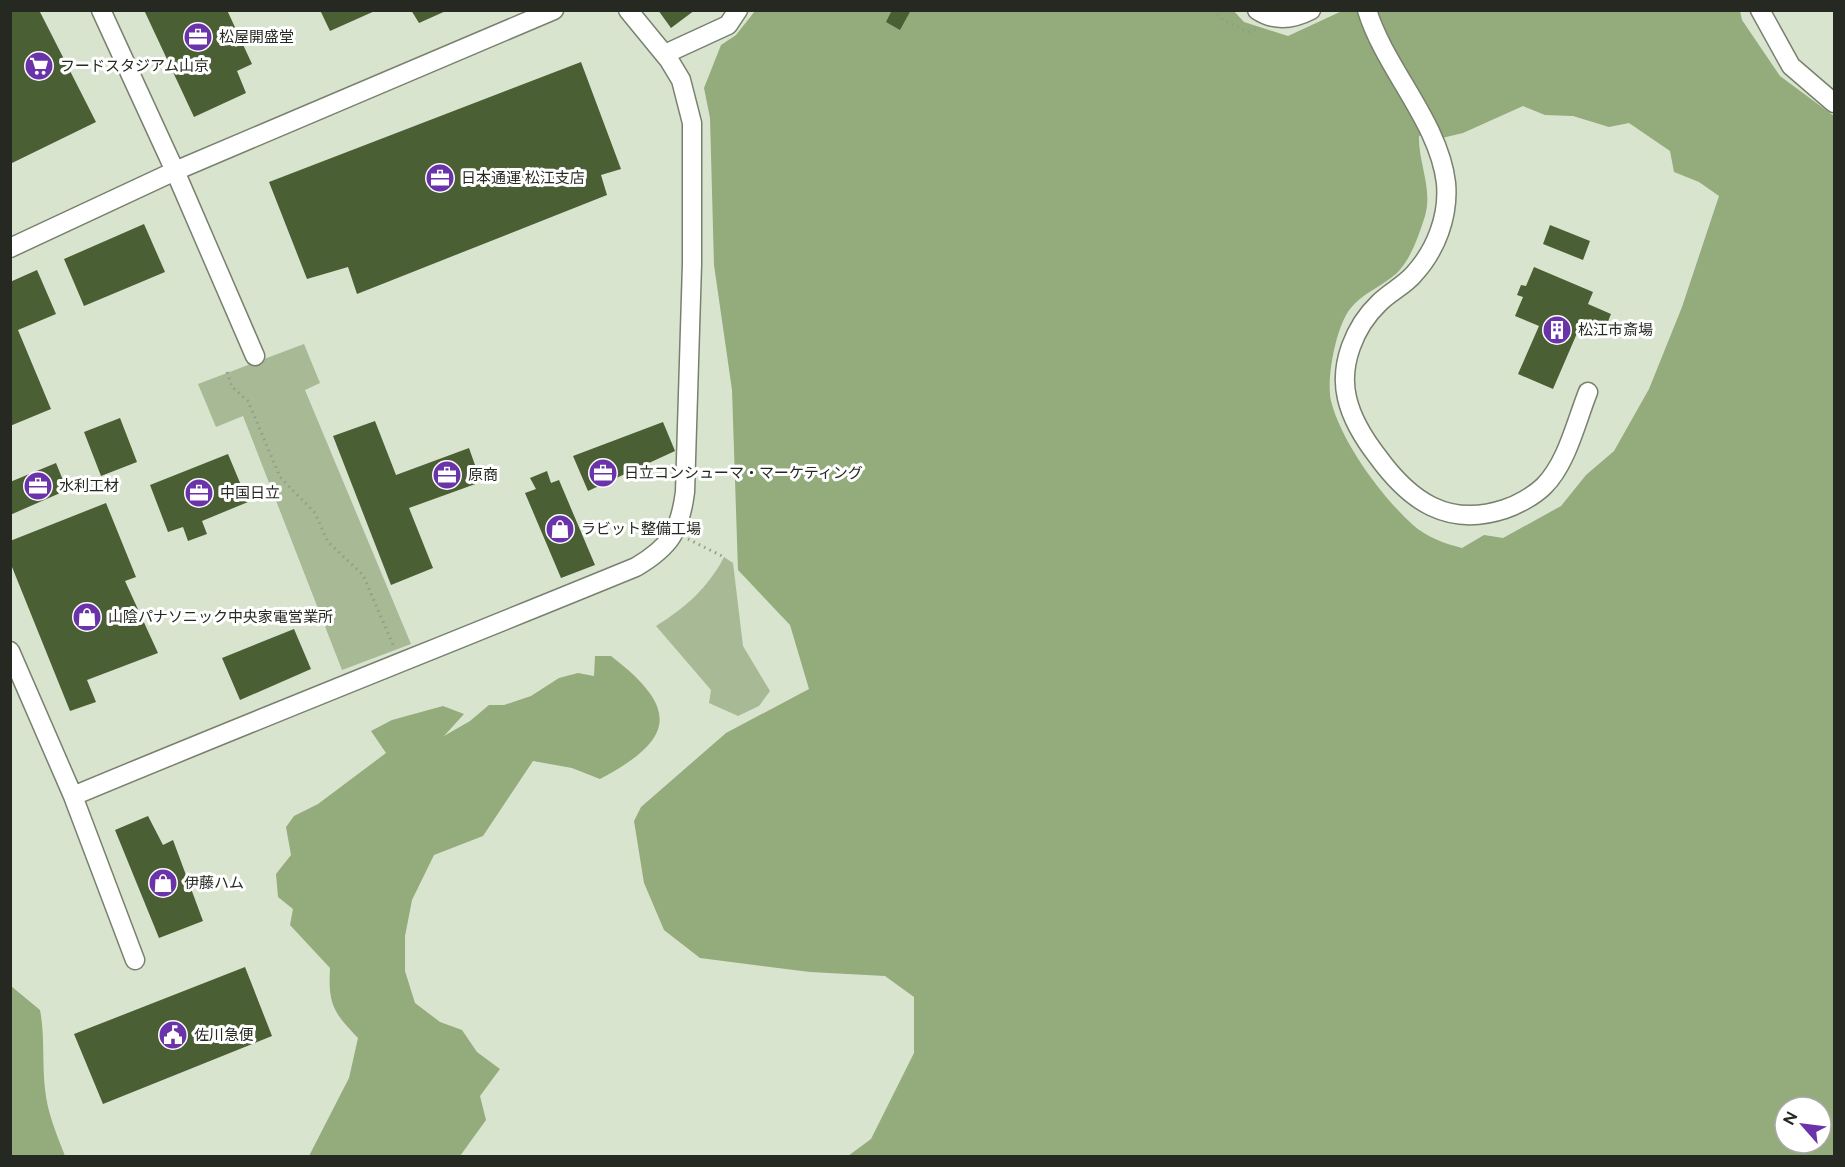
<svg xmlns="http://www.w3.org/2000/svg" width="1845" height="1167" font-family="Figtree,'Noto Sans JP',sans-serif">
<rect width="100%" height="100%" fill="#d9e4cf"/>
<path fill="#a7b995" d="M304 344 320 383 305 390 411 644 342 670 243 416 216 427 198 384Z
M724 557 733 563 743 646 770 691 759 706 738 716 709 703 711 690 656 626C685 608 708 588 724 557Z"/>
<path fill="#94ab7c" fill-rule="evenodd" d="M1233 10 1244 22 1288 36 1342 11H1740L1742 20 1780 76 1834 116V1156H848L871 1139 914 1053V997L885 976 810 972 700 958 664 930 644 883 634 821 641 807 726 733 809 689 790 625 738 570 732 390 714 265 710 118 704 88 721 45 736 35 755 11ZM1523 106 1545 115 1573 116 1609 127 1629 123 1670 151 1674 172 1699 182 1719 196 1682 307 1649 389 1614 451 1586 475 1561 506 1503 538 1484 535 1462 548C1446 544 1426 537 1413 525 1381 496 1342 443 1331 401 1326 379 1336 327 1350 309 1362 293 1383 286 1397 273 1411 259 1419 235 1425 216 1433 189 1418 162 1419 136L1432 131 1442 138 1463 133ZM1785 1107H1821V1143H1785Z
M595 656H611C680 709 675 739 600 779L572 768 533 761 483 836 434 855 412 900 405 936V971L415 1003 440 1022 462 1030 477 1052 500 1069 480 1096 486 1120 460 1156H309L349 1078 358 1038C333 1012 328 1004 330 968L290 925 293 909 278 897 276 874 291 855 286 827 294 816 318 804 386 753 371 731 392 720 443 706 464 714 444 736 470 721 489 705H504L531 696 559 678 578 673 594 676Z
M11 986 40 1010C45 1036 42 1063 45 1089 47 1112 57 1135 65 1156H11Z"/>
<path fill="#4a5f33" d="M10 10H39L96 122 10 164Z
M144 10H227L252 64 237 71 246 93 194 117Z
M320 10H377L330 31Z
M411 10H448L419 23Z
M658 10H695L671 28Z
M892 10H911L900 30 886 22Z
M581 62 621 169 601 175 607 195 357 294 348 267 307 279 269 182Z
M144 224 165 272 84 306 64 259Z
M1550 225 1590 241 1583 260 1543 244Z
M1534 267 1593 292 1588 304 1611 314 1603 334 1581 324 1553 389 1518 374 1539 326 1515 316 1523 297 1517 295 1521 285 1526 286Z
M37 270 56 314 18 330 51 409 10 426V282Z
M120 418 137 462 101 476 84 432Z
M375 421 396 475 469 448 481 482 409 508 433 568 391 585 333 436Z
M663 422 675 451 588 491 573 456Z
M228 454 248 502 202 521 207 534 188 541 183 527 168 532 150 485Z
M56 463 67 490 10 515V482Z
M547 471 551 483 559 480 595 565 561 578 525 493 536 489 530 478Z
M106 503 136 577 125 581 158 653 87 680 96 702 70 711 10 562V541Z
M294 629 311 669 240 700 222 658Z
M148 816 163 845 173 840 203 921 159 938 115 830Z
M245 967 272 1036 103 1104 74 1034Z"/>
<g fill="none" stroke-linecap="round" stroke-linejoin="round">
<g stroke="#78816e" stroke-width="21">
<path id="minor" d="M101 10 175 171 255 356
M1257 10C1275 22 1292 20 1311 10
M1367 10C1385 69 1439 122 1446 183 1449 216 1436 250 1414 274 1405 285 1390 292 1379 303 1355 326 1339 364 1347 398 1352 420 1364 439 1378 457 1410 501 1448 528 1505 509 1517 505 1534 496 1544 486 1567 463 1576 422 1588 392
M1760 10 1791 66 1834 103
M665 54 728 25 738 10
M10 248 175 171 554 10
M10 651 73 796 135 960
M73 796C260 718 448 644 636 567 670 547 680 531 685 492L692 264V123L681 80 669 60 628 10"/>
</g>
<path stroke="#939c8c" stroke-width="3" stroke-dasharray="1.5 4.5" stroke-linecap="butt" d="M1213 10 1223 20 1248 32 1257 29
M227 372 232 387 248 401 280 477 315 513 328 542 363 575 394 647
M688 539 724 557"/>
<use href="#minor" stroke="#fff" stroke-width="18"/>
</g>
<defs>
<g id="office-disc" transform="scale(1.5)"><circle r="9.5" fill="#6a33aa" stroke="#fff"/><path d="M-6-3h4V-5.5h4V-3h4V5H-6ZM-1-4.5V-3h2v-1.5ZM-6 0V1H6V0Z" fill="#fff"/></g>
<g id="supermarket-disc" transform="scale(1.5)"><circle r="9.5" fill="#6a33aa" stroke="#fff"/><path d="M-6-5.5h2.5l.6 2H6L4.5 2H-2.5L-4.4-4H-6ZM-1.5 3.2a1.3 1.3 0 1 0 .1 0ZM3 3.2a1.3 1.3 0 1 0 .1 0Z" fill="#fff"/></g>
<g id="building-disc" transform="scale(1.5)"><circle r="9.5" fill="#6a33aa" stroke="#fff"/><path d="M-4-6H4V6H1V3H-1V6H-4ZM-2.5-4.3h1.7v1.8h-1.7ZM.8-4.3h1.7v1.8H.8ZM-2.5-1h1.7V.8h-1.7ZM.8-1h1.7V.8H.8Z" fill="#fff"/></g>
<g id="shop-disc" transform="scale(1.5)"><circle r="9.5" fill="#6a33aa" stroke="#fff"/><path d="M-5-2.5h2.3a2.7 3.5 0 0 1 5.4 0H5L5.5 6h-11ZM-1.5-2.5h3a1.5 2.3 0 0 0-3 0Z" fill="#fff"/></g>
<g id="civic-disc" transform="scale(1.5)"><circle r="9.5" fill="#6a33aa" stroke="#fff"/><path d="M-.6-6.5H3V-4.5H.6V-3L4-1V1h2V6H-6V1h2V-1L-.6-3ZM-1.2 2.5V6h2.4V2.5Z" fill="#fff"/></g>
</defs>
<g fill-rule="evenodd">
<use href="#office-disc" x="198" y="37"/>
<use href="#supermarket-disc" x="39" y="66"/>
<use href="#office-disc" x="440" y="178"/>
<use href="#building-disc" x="1557" y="330"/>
<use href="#office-disc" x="603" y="473"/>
<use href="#office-disc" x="447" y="475"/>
<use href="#office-disc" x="38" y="486"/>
<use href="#office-disc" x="199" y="493"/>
<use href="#shop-disc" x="560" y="529"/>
<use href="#shop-disc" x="87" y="617"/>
<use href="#shop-disc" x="163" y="883"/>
<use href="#civic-disc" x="173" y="1035"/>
</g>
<g text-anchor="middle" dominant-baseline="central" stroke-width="6" stroke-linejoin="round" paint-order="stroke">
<g font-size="15" fill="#252921" stroke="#fff" text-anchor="start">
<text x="219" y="37">松屋開盛堂</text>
<text x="60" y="66">フードスタジアム山京</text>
<text x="461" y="178">日本通運 松江支店</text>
<text x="1578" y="330">松江市斎場</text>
<text x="624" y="473">日立コンシューマ・マーケティング</text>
<text x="468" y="475">原商</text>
<text x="59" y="486">水利工材</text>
<text x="220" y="493">中国日立</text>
<text x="581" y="529">ラビット整備工場</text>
<text x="108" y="617">山陰パナソニック中央家電営業所</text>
<text x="184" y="883">伊藤ハム</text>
<text x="194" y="1035">佐川急便</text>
</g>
</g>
<rect width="1845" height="1167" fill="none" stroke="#252921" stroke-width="24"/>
<g transform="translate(1803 1125) rotate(298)"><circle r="28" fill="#ffffff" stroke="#a8a9a6" stroke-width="1.5"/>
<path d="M0-4.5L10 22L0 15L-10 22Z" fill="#6a33aa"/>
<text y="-9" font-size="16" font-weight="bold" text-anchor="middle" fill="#252921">N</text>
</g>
</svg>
